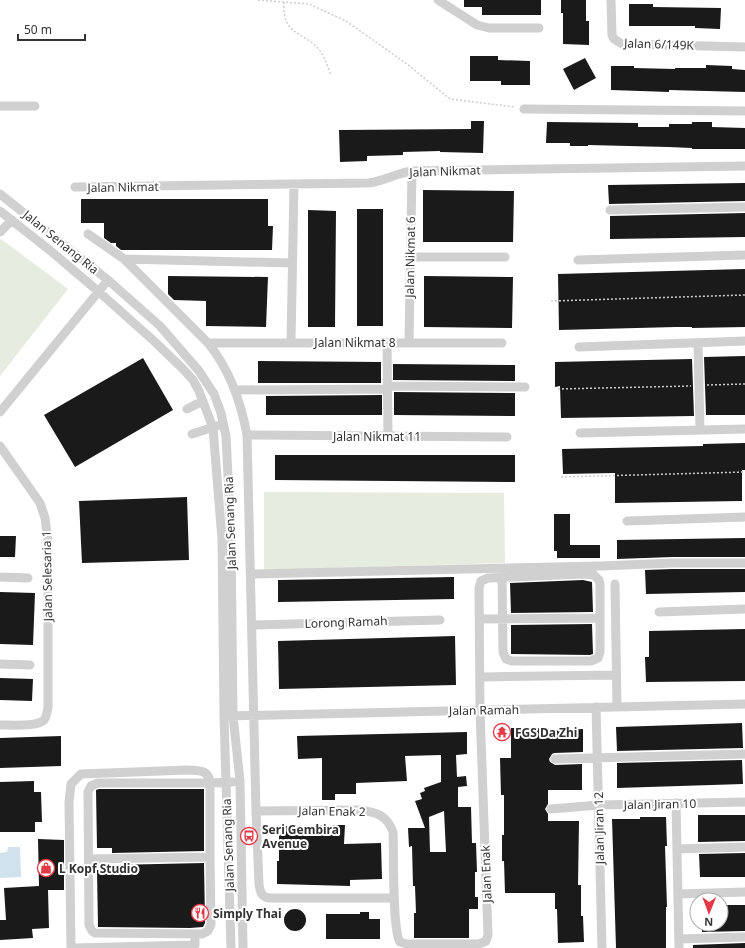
<svg xmlns="http://www.w3.org/2000/svg" width="745" height="948" font-family="'Noto Sans',sans-serif">
<rect width="100%" height="100%" fill="#fff"/>
<path fill="#e6ecdf" d="M1 239 68 289 0 376V241Z
M264 492 504 493 505 563 264 570Z"/>
<path fill="#cfe2ee" d="M8 847H20L21 877 0 878V853L7 852Z"/>
<path fill="#1a1a1a" fill-rule="evenodd" d="M464 0H541V15H482V7H464Z
M561 0H586V21H589V45L563 44V13H561Z
M629 4H653V7L721 8 720 29 695 28V26H629Z
M470 56H498V60L530 61V85H501V81H470Z
M585 58 596 78 574 90 563 69Z
M706 65 732 66V69L745 70V92L669 90V92L611 90V66H634V68L675 69V68H706Z
M471 121H484L483 153 440 152V151L403 152V155L367 156V161L340 162 339 130 471 129Z
M547 122 638 123V127H669V124H692V122H712V127L745 128V149H692V148L668 147 588 145V146H570V143H546Z
M745 183V201L609 204 608 185Z
M423 190 514 191 513 242H423Z
M81 199H268V226H273L272 250H121L116 246V243H111L104 238V223H81Z
M357 209H383V326H357Z
M308 210 336 211 335 327H308Z
M745 213V237L610 239V216Z
M745 269V327L692 328V327H676L559 330 558 274Z
M168 276 268 277 266 327 206 326V301L174 300 168 294Z
M424 276 513 277 512 328 424 327Z
M745 356V415H706L704 357Z
M143 358 173 410 75 467 44 415Z
M692 359 694 416 561 418 560 386 555 387V362Z
M258 361 381 362V383H258Z
M393 364 515 365V381L393 380Z
M394 392 515 393V416L394 415Z
M382 395V415H266V396Z
M745 443V470H742V501L615 503V473L563 474 562 449 703 446V444Z
M275 455H515V482L275 480Z
M187 497 189 560 82 563 79 501Z
M554 514H570V545H600V558H557V551H554Z
M0 536H16L15 557H0Z
M745 538V557H673L617 559V540Z
M673 569H745V592L646 594 645 570Z
M454 577V599L278 602V580Z
M583 580 592 582 593 612 511 613 510 583Z
M0 592 35 593 33 645 0 644Z
M592 624 593 654 590 655 511 654V625Z
M745 629V681L646 682 645 657H649V631Z
M455 636 456 685 279 689 278 641Z
M0 678 33 679 32 701 0 700Z
M742 723 743 748 617 751 616 727Z
M511 728H545V731L583 729V752L554 753 552 754 549 759 550 762 555 765 582 764V790H548V804L545 809 548 814V821H579L578 885H581V916H583L584 942 558 943 557 909H555V893H505L504 861H502V835H504V795H501L500 758H511Z
M467 732V754L456 755 457 777 466 776 467 786 458 787V807H471L472 843H476L477 872H475V897H478V909H469V938H414V913H416L415 886H413L412 846 409 847 408 828H425L415 801 422 799 420 793 425 791 424 788 441 782V755L405 756 407 781 356 783V794H335V800H322V758L298 759 297 736ZM444 811 446 852H430L429 817Z
M61 736V766L0 768V738Z
M742 760 743 784 617 788V763Z
M34 781V792H41L42 822H35V832H0V782Z
M99 789H204V851L112 853V848H97L96 790Z
M698 815H745V841L698 842Z
M640 817H666L667 846H665L667 907H666V948H616L612 819H640Z
M320 825H345L344 844 381 843 382 879 350 880V886L277 884V861H279V826L320 827Z
M38 839 64 840V890H48L49 928 32 929 33 938 0 940V920H6L4 888 39 886Z
M745 853V877H700L699 854Z
M204 863 205 923 203 927 190 928 98 927 97 870H112V865Z
M721 905H745V931L702 932V924H721Z
M284 920a11 11 0 1 1 22 0a11 11 0 1 1-22 0Z
M360 912H369V919H380V939H326V914H360Z
M745 943V948H693V945Z"/>
<g fill="none" stroke-linecap="round" stroke-linejoin="round">
<path stroke="#cdcdcd" stroke-width="1.5" stroke-dasharray="2 2" stroke-linecap="butt" d="M258 0 309 4 346 21 407 64 450 99 515 107
M284 2C282 38 305 30 321 52 325 58 328 68 331 75
M551 301 745 295
M707 385 745 384
M558 389 691 386
M561 477 745 472"/>
<path stroke="#d0d0d0" stroke-width="9" d="M438 0 477 25 489 28H539
M611 0 612 35 614 39 622 44 745 47
M0 106H35
M524 109 745 111
M75 187 369 183C384 181 397 173 412 171L745 166
M0 194 108 280 160 326 199 371 214 394 221 413 226 436 231 536 233 716 240 781 243 948
M610 210 745 207
M0 211 52 252 99 292 154 341 182 368 193 380 199 391 213 428 222 539 224 716 231 948
M0 232 12 220
M88 234 124 259 208 343C230 370 241 402 247 435L256 811 259 884C260 891 261 897 269 898H394
M410 257H505
M124 259 292 263
M578 260 745 255
M291 342 294 185
M387 342 388 436
M208 343H502
M409 343 412 171
M698 343 700 430
M579 347 745 341
M388 386 525 387
M236 390 388 389
M187 409 203 401
M0 412 108 280
M580 433 745 429
M192 434 217 426
M247 435 507 437
M0 446 40 503 45 518 48 542V707C47 712 47 716 44 720 38 727 10 725 0 725
M627 521 745 517
M251 574 601 566 673 563H745
M0 577 28 578
M615 584 617 707
M659 612 745 609
M480 619 600 618
M252 625 440 620
M0 664 30 665
M480 677 616 675
M596 707 602 948
M229 716 745 704
M555 759 745 754
M98 783H210V857L211 924 208 931 202 934 95 933 92 931 89 925 88 792 91 786Z
M676 803 679 948
M551 809 599 805 745 802
M256 811 359 810C376 812 387 815 393 832 394 851 392 930 400 942L407 944H479L486 941 488 935 480 710 479 588 481 581 488 578 583 574 594 575 599 580 600 584V652L598 658 591 661H512L506 659 503 652 502 577
M677 849 745 847
M89 859 210 857
M678 894 745 892
M679 939 745 937
M71 948 69 802 71 784 81 774 187 770C198 771 209 769 210 783L233 782
M74 948 195 945V938"/>
</g>
<defs>
<g id="temple-ring" transform="scale(0.9)"><circle r="9.5" fill="#fff" stroke="#e63946" stroke-width="1.5"/><path d="M0-6L5-2H3V0L6.5 2.5H4V6H1.5V3h-3V6H-4V2.5H-6.5L-3 0V-2H-5Z" fill="#e63946"/></g>
<g id="bus-ring" transform="scale(0.9)"><circle r="9.5" fill="#fff" stroke="#e63946" stroke-width="1.5"/><path d="M-5-6H5V4H4V6H2V4H-2V6H-4V4H-5ZM-3.5-4V0h7V-4ZM-3.5 1.2v1.5H-2V1.2ZM2 1.2v1.5H3.5V1.2Z" fill="#e63946"/></g>
<g id="shop-ring" transform="scale(0.9)"><circle r="9.5" fill="#fff" stroke="#e63946" stroke-width="1.5"/><path d="M-5-2.5h2.3a2.7 3.5 0 0 1 5.4 0H5L5.5 6h-11ZM-1.5-2.5h3a1.5 2.3 0 0 0-3 0Z" fill="#e63946"/></g>
<g id="restaurant-ring" transform="scale(0.9)"><circle r="9.5" fill="#fff" stroke="#e63946" stroke-width="1.5"/><path d="M-5-6h1v4h1v-4h1v4h1v-4h1v5L-1.5 .5V6h-2V.5L-5-1ZM5-6V6H3V1.5H1.5Q1.5-4 5-6Z" fill="#e63946"/></g>
</defs>
<g fill-rule="evenodd">
<use href="#temple-ring" x="502" y="732"/>
<use href="#bus-ring" x="249" y="836"/>
<use href="#shop-ring" x="46" y="868"/>
<use href="#restaurant-ring" x="200" y="913"/>
</g>
<g text-anchor="middle" dominant-baseline="central" stroke-width="4" stroke-linejoin="round" paint-order="stroke">
<g font-size="12" fill="#333" stroke="#fff">
<text transform="translate(659 44) rotate(2)">Jalan 6/149K</text>
<text transform="translate(445 171) rotate(-2)">Jalan Nikmat</text>
<text transform="translate(123 187) rotate(-1)">Jalan Nikmat</text>
<text transform="translate(61 242) rotate(39)">Jalan Senang Ria</text>
<text transform="translate(410 257) rotate(-89)">Jalan Nikmat 6</text>
<text x="355" y="342">Jalan Nikmat 8</text>
<text x="377" y="436">Jalan Nikmat 11</text>
<text transform="translate(230 523) rotate(-92)">Jalan Senang Ria</text>
<text transform="translate(47 576) rotate(-91)">Jalan Selesaria 1</text>
<text transform="translate(346 622) rotate(-2)">Lorong Ramah</text>
<text transform="translate(484 710) rotate(-1)">Jalan Ramah</text>
<text transform="translate(660 804) rotate(-1)">Jalan Jiran 10</text>
<text transform="translate(332 811) rotate(1)">Jalan Enak 2</text>
<text transform="translate(599 828) rotate(-91)">Jalan Jiran 12</text>
<text transform="translate(228 845) rotate(-92)">Jalan Senang Ria</text>
<text transform="translate(486 874) rotate(-92)">Jalan Enak</text>
</g>
<g font-size="12" font-weight="bold" fill="#333" stroke="#fff" text-anchor="start">
<text x="515" y="732">FGS Da Zhi</text>
<text x="262" y="829">Seri Gembira<tspan x="262" dy="14">Avenue</tspan></text>
<text x="59" y="868">L Kopf Studio</text>
<text x="213" y="913">Simply Thai</text>
</g>
</g>
<g transform="translate(709 912) rotate(181)"><circle r="19" fill="#ffffff" stroke="#adadad"/>
<path d="M0-3L7 15L0 10L-7 15Z" fill="#e63946"/>
<text y="-6" font-size="11" font-weight="bold" text-anchor="middle" fill="#333333">N</text>
</g>
<path d="M18 34v6h67v-6" fill="none" stroke="#333333" stroke-width="2"/>
<text x="24" y="34" font-size="12" fill="#333333" stroke="#ffffff" stroke-width="3" paint-order="stroke">50 m</text>
</svg>
